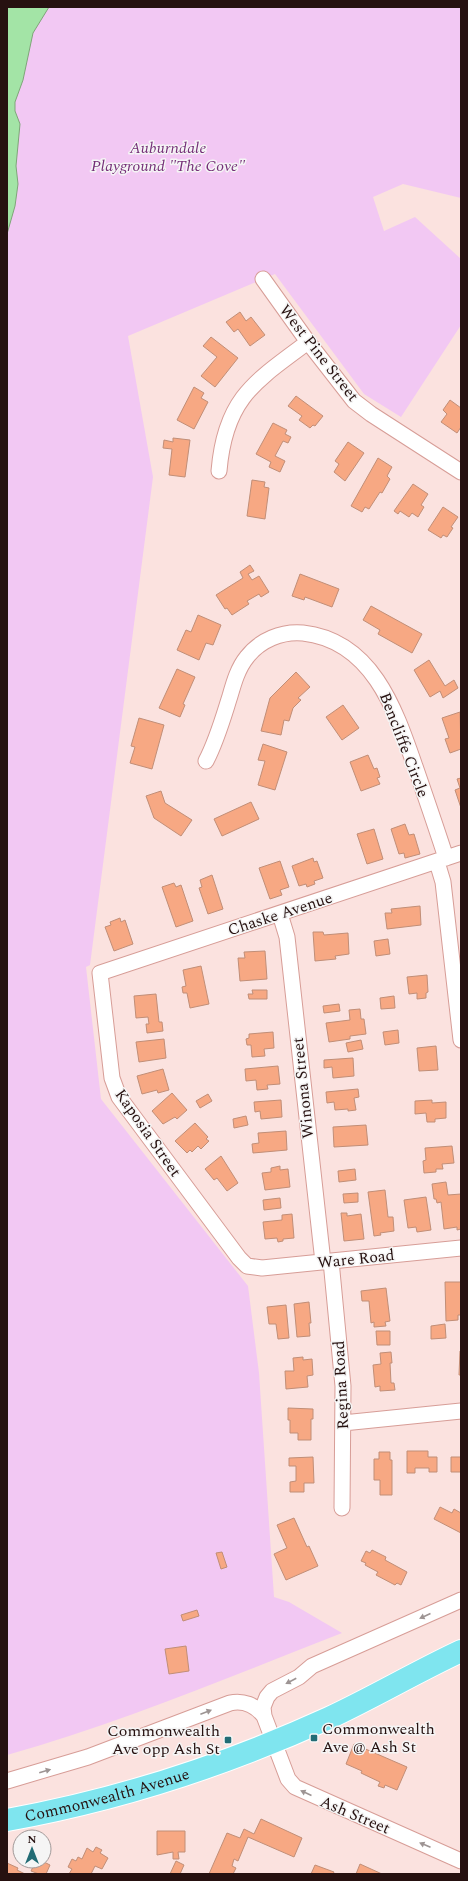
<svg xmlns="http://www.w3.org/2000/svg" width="468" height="1881" font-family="Spectral,serif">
<rect width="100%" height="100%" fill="#fbe2df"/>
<path fill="#f2c8f3" d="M23 7H461V198L403 184 373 197 384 231 415 217 461 259V325L401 417 364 394 275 274 128 336 153 477 90 965 86 967 101 1099 248 1286 259 1373 274 1597 289 1602 342 1633C232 1676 121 1723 7 1755V234L15 206 18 184 16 166 20 124 15 111V102L23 80 33 33 44 15Z"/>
<path fill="#a3e4a6" stroke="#7ea579" d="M7 7H49L33 33 23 80 15 102V111L20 124 16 166 18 184 15 206 7 234Z"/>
<path fill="#f7a883" stroke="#c18e77" d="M240 312 246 321 251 317 265 335 250 346 238 329 234 332 226 322Z
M211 337 238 358 215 387 201 376 217 357 203 346Z
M194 387 204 393 201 398 208 402 194 429 177 420Z
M296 396 323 416 315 426 313 425 310 428 299 420 302 416 288 406Z
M450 400 461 408V427L457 433 441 422 447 414 443 410Z
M273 423 287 430 285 434 291 437 288 443 283 441 275 456 285 461 280 472 269 467 271 462 256 454Z
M173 438 190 440 185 477 169 475 172 449 163 448 164 440 173 442Z
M348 442 364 453 345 481 334 472 339 464 335 461Z
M378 458 392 467 387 476 390 479 382 493 380 492 369 509 365 507 362 512 351 506Z
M252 480 265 482 264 487 269 488 265 519 247 516Z
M413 484 428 494 421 505 424 507 418 517 412 513 409 517 400 511 398 514 394 511Z
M443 507 458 517 451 527 453 528 447 537 443 535 441 538 428 530Z
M250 565 254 571 248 574 252 580 259 576 269 592 261 597 259 594 247 601 249 604 232 615 227 608 225 609 216 595 243 578 240 572Z
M300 574 339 589 332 607 305 597 304 600 292 596Z
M371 606 422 634 412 653 378 634 380 630 363 620Z
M198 615 221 625 213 645 206 643 199 660 177 650 186 630 191 632Z
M429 660 445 686 454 680 458 688 443 698 440 691 430 697 414 670Z
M177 669 195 677 183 704 185 705 180 717 159 708Z
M296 672 310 687 298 698 301 700 293 708 289 721 284 720 281 735 261 731 270 698Z
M343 705 359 728 342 740 326 717Z
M460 712 461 749 450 753 445 739 449 738 442 718Z
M139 718 164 725 152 769 130 763 135 747 131 746Z
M263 744 287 752 275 790 258 785 265 761 258 760Z
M368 755 374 769 377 768 380 777 377 778 380 784 361 791 350 762Z
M461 778V808L455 790 460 788 457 779Z
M161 791 165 803 192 820 181 836 154 818 146 796Z
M251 802 259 819 222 836 214 819Z
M405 824 409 835 414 834 420 854 405 858 404 853 399 854 391 829Z
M374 829 383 859 367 864 357 834Z
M313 858 314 862 317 861 323 878 314 881 315 884 307 887 306 884 299 886 292 866Z
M280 861 289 887 280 890 282 895 270 899 259 868Z
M212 875 223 909 208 914 199 888 202 887 200 880Z
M174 883 176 887 181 885 193 921 176 927 162 887Z
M420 906 421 925 387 929 385 913H392L391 909Z
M120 918 121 922 125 920 133 944 114 951 105 927 111 925 110 922Z
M313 932H323L324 935 348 933 349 954 335 956 336 959 315 961Z
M388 939 390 954 376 956 374 941Z
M265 951 267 979 240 981 238 958H245L244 952Z
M201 966 209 1004 190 1008 187 993H183L182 987 186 986 183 970Z
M427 975 428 992 426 993V998L417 999V993L409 994 407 977Z
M252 990H267V999H249L248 994H253Z
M156 994 159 1022H162L163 1031 147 1033 146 1024H149L148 1017 136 1018 134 996Z
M394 996 395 1008 381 1009 380 998Z
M339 1004 340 1011 324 1013 323 1006Z
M360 1009 361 1019H364L366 1034 350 1036V1039L329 1042 326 1023 350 1020 349 1010Z
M398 1030 399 1043 385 1045 383 1032Z
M273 1032 274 1048 264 1049 265 1056 252 1057 251 1045H247L246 1039 249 1038V1034Z
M164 1039 166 1058 139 1062 136 1042Z
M361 1040 363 1049 348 1052 346 1043Z
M436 1046 438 1070 419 1071 417 1048Z
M353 1058 354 1076 333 1078 332 1067 324 1068V1060Z
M278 1066 280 1084 267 1085 268 1089 257 1090 256 1080 246 1081 245 1069Z
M163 1069 169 1090 158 1093 157 1090 142 1094 137 1076Z
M358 1089 359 1097 354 1098 356 1110 348 1111V1109L335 1110 334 1102 327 1103 326 1092Z
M172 1093 187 1110 177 1119 175 1117 163 1124 152 1111Z
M208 1094 212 1101 200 1108 196 1101Z
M281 1100 282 1117 261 1119 260 1111 255 1112 254 1102Z
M432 1100V1103L446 1102V1118L435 1119V1122H427L426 1113 415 1114V1101Z
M246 1116 248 1125 234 1128 233 1119Z
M195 1123 208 1137 206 1139 209 1141 201 1149 198 1146 192 1152 190 1150 187 1153 175 1141Z
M366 1125 368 1145 334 1147 333 1127Z
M286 1131 287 1150 253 1153 252 1144 259 1143 258 1133Z
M452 1146 454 1163 442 1164 443 1169H436V1172L424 1173 423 1161 426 1160 425 1148Z
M221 1156 238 1183 227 1191 217 1178 214 1180 205 1169Z
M280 1166V1170L288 1169 290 1187 265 1190 262 1173 271 1172V1168Z
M355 1169 356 1180 339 1182 338 1171Z
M446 1182 448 1195 461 1194V1229L457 1230V1227L444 1229 441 1202 437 1203 436 1199H434L432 1184Z
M385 1190 388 1217H393L394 1231 380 1233 381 1235 374 1236 368 1192Z
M358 1193V1202L344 1203 343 1194Z
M426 1197 431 1230 417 1232 416 1227 408 1228 404 1200Z
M280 1198 281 1208 264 1210 263 1200Z
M341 1213H347V1216L361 1214 364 1239 344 1241Z
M292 1214 294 1238 283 1239V1241L278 1242 277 1238 265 1239 263 1222 282 1220V1215Z
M445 1282H461V1315H458V1320L446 1321Z
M386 1288 390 1321 385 1322 386 1326 374 1327V1322L371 1323 369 1301H362L361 1291Z
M309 1302 311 1323H309L310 1336 297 1337 294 1304Z
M286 1305 289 1338 278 1339 276 1324H269L267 1307Z
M445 1324 446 1338 431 1339V1326Z
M376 1331H390V1345H377Z
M460 1351H461V1375H459Z
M391 1352 392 1363H390L391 1383H394L395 1390 380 1391V1386L375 1387 373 1365 381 1364 380 1353Z
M303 1357V1360L312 1359 313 1375 307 1376 308 1387 286 1389 285 1371H294L293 1358Z
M288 1408 313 1409V1419H311V1440H298V1433H290V1420H288Z
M407 1451H428V1457H437V1472H429V1468H415V1473H407Z
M379 1452H390V1460H392V1495H380V1480H374V1459H379Z
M313 1457 314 1483H304V1492H290V1482L296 1481V1466H289V1458Z
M451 1457H461V1472H451Z
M440 1507 452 1513 454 1509 461 1513V1533L434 1519Z
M294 1518 307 1547 309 1546 318 1566 286 1580 274 1554 287 1548 277 1525Z
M372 1550 386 1557 385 1560 407 1572 401 1585 397 1583 395 1585 376 1575 378 1572 365 1565 366 1563 361 1561 366 1551 370 1553Z
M222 1552 227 1567 221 1569 216 1553Z
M197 1610 199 1616 183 1621 181 1615Z
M186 1646 189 1671 169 1674 165 1649Z
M354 1744 407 1767 397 1790 385 1785 384 1788 378 1786 380 1782 361 1773 362 1771 346 1764Z
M261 1819 302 1838 294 1857 248 1837 238 1861 234 1859 232 1866 236 1868 233 1874H209L227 1833 240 1838 244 1829 254 1834Z
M157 1831H185V1852H178L179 1859H173V1852L157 1855Z
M96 1847 102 1850 100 1853 108 1858 102 1869 95 1866 91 1874H69L72 1869 68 1867 72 1859 76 1861 78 1857 82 1859 87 1848 93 1852Z
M36 1861H42L50 1865 46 1874H39L31 1871Z
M176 1861 184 1865 180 1874H170Z
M7 1863 18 1868 17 1870 25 1874H7Z
M360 1864 382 1874H356Z
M315 1865 334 1872 333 1874H311Z"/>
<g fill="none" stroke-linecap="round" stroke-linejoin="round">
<g stroke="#d79d97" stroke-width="17">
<path id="minor" d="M263 279 308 342 354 401 371 414 461 472
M219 471C225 399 254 382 308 342
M206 761C217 740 223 718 230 696 234 682 238 668 247 657 260 640 282 631 303 633 375 641 397 715 417 772 427 801 437 830 446 858
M461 853 100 973 112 1078 119 1097 239 1258 247 1266 262 1268 461 1248
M437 862 443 882 461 1040
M280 914 287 937 323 1262
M331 1261 343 1386 342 1508
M343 1423 461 1411
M461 1600 312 1666 299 1677 272 1691 267 1697 263 1707 264 1716 288 1779 295 1787 461 1861
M7 1781 88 1757 230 1703C243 1700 255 1705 264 1716"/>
</g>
<g stroke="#fff" stroke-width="24">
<g id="primary">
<path id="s1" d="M7 1820C118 1800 226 1765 329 1718 374 1697 416 1672 461 1651"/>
</g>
</g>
<use href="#minor" stroke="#fff" stroke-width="15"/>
<use href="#primary" stroke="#7fe5ef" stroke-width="22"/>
</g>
<defs><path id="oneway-solid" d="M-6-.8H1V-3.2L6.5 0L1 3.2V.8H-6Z"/></defs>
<g fill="#9d9493">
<use href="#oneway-solid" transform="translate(425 1616) rotate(156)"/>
<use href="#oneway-solid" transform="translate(291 1681) rotate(152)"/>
<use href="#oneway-solid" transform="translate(206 1712) rotate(-21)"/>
<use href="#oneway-solid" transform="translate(45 1771) rotate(-16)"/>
<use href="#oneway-solid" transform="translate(306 1793) rotate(-156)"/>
<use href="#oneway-solid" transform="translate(425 1845) rotate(-157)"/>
</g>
<g fill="#226c75" stroke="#f5f5f5" stroke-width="1.5">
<rect x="310" y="1734" width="8" height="8" rx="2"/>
<rect x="224" y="1736" width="8" height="8" rx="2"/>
</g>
<g text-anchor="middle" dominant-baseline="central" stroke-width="3" stroke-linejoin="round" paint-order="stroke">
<g font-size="16" font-style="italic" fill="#752f78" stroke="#f5f5f5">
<text x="168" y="148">Auburndale<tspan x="168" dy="18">Playground "The Cove"</tspan></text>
</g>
<g font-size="16" fill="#261110" stroke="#f5f5f5">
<text transform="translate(319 353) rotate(52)">West Pine Street</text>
<text transform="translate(404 745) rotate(69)">Bencliffe Circle</text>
<text transform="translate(280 914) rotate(-18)">Chaske Avenue</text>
<text transform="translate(303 1088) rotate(-96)">Winona Street</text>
<text transform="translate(148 1133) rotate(55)">Kaposia Street</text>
<text transform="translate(356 1259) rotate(-6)">Ware Road</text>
<text transform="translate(341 1385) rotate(-93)">Regina Road</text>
<text stroke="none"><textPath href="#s1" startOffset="103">Commonwealth Avenue</textPath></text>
<text transform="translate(355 1815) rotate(23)">Ash Street</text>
</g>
<g font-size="16" fill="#261110" stroke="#f5f5f5" text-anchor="start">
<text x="322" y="1729">Commonwealth<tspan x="322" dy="18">Ave @ Ash St</tspan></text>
<text x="220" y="1731" text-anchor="end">Commonwealth<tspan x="220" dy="18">Ave opp Ash St</tspan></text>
</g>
</g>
<rect width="468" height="1881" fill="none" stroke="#261110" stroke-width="16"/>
<g transform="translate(32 1849)"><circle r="19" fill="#f5f5f5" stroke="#a29a99"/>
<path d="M0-3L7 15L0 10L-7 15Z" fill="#226c75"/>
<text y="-6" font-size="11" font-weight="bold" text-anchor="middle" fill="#261110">N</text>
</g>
</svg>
